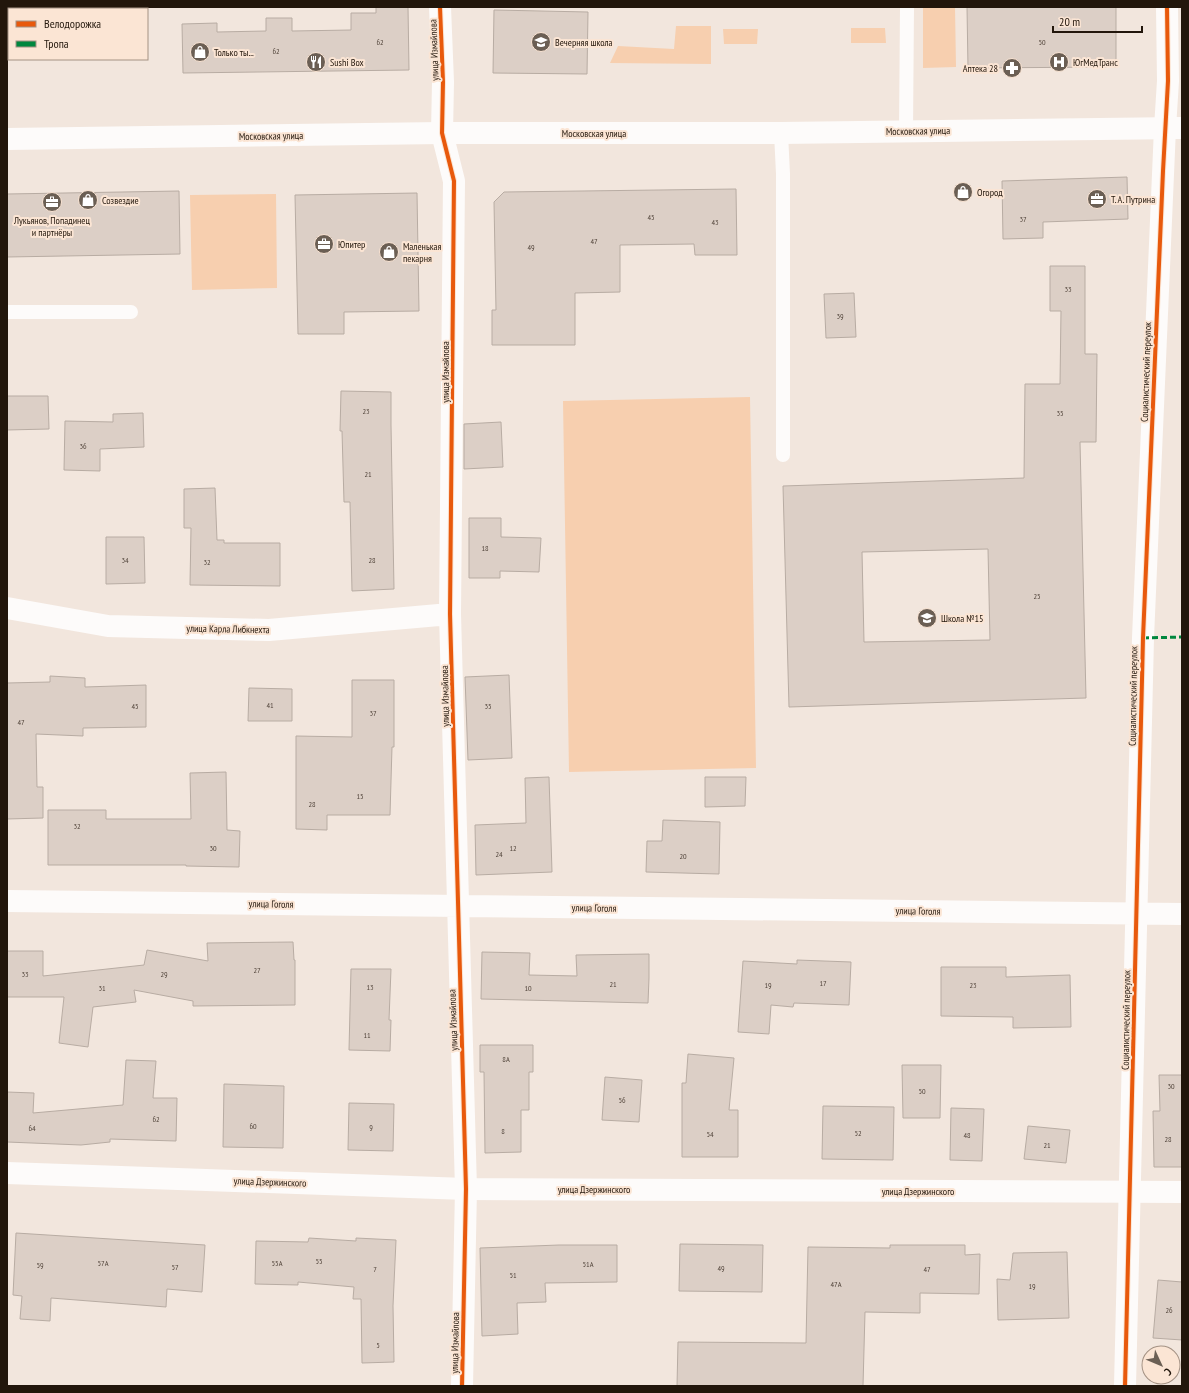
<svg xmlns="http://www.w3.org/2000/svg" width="1189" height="1393" viewBox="0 0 1189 1393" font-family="'PT Sans Narrow',sans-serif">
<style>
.green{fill:#f7cfaf}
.building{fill:#dccfc6;stroke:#b8aca3;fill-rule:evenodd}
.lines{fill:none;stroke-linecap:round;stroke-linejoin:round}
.service{stroke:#fdfbfa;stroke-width:14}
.minor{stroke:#fdfbfa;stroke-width:22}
.tertiary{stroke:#fdfbfa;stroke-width:22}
.secondary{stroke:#fdfbfa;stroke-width:22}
.quiet{stroke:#00873e;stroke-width:3;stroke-dasharray:6 3;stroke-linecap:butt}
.cycleway-casing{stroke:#fbe5d4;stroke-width:6}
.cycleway{stroke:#e8590c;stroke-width:4}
.labels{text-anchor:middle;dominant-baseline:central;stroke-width:4;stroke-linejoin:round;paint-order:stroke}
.number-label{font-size:8px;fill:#52453b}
.poi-label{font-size:10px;fill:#22160b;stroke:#fbe5d4;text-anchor:start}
.street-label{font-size:10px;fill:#22160b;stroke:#fbe5d4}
</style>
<rect width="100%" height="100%" fill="#f2e6dd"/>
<path class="green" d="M 923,7 L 955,7 L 956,67 L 923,68 Z
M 676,26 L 711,26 L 711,64 L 610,63 L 618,46 L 674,49 Z
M 851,28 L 885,28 L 886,43 L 851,43 Z
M 723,29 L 758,29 L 757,44 L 724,44 Z
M 276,194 L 277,288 L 192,290 L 190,195 Z
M 750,397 L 756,768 L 569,772 L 563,401 Z"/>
<path class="building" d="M 376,7 L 408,7 L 409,70 L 183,73 L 182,24 L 217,23 L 217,32 L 266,31 L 266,18 L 292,18 L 292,31 L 351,30 L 351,13 L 376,13 Z
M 967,7 L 1116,7 L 1116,67 L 968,68 Z
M 494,10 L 588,12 L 587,74 L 493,73 Z
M 1127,177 L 1128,219 L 1043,222 L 1043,238 L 1003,239 L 1002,181 Z
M 736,189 L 737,255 L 695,255 L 694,244 L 620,245 L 620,292 L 575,293 L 575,345 L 492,345 L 492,310 L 496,310 L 494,202 L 504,192 Z
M 179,191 L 180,254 L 7,257 L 7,194 Z
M 417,193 L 419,311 L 344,312 L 344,334 L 298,334 L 295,195 Z
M 1050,266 L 1085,266 L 1085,354 L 1097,354 L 1096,442 L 1080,442 L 1086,698 L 789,707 L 783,486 L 1024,478 L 1025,384 L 1060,384 L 1061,311 L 1050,311 ZM 988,549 L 990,640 L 864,642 L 862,552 Z
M 854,293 L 856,337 L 826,338 L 824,294 Z
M 341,391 L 391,392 L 391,425 L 394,589 L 352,591 L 350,502 L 344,502 L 342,431 L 340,431 Z
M 7,396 L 48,396 L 49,429 L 7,430 Z
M 143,413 L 144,447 L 100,449 L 100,471 L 64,470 L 65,421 L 113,422 L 113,414 Z
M 501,422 L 503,467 L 464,469 L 464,424 Z
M 215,488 L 217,540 L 224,540 L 224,543 L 280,543 L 280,586 L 190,585 L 191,528 L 184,528 L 184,489 Z
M 469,518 L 501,518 L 501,537 L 541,538 L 539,572 L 500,571 L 500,578 L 469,578 Z
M 106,537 L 144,537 L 145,583 L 106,584 Z
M 509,675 L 512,758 L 468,760 L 465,677 Z
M 50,676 L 85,678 L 85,687 L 146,685 L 146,727 L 83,728 L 83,736 L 36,734 L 37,787 L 43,787 L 43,818 L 7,819 L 7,683 L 50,682 Z
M 352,680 L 394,680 L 394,747 L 392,747 L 390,815 L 327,815 L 327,830 L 296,829 L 296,736 L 352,737 Z
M 249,688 L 292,689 L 292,721 L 248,721 Z
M 226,772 L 227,830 L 240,831 L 239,867 L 186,866 L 186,865 L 48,865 L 48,810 L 106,810 L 106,819 L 191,819 L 190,773 Z
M 549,777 L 552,872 L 476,875 L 475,825 L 526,823 L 525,778 Z
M 705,777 L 746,777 L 745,806 L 705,807 Z
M 663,820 L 720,822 L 719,874 L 646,872 L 647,841 L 662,841 Z
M 293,942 L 294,960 L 295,960 L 295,1005 L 193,1006 L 193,1001 L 134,990 L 136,1002 L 93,1007 L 88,1047 L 59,1043 L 64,997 L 7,997 L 7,951 L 43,951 L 43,976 L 144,965 L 147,950 L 208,961 L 207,943 Z
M 482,952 L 530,953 L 529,975 L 577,976 L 576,955 L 649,954 L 649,978 L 648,1003 L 481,999 Z
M 797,960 L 851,962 L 849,1005 L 794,1003 L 793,1007 L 771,1005 L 769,1034 L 738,1032 L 743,961 L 797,964 Z
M 941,967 L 1006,967 L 1006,977 L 1070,975 L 1071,1027 L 1013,1028 L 1013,1017 L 941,1016 Z
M 351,969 L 391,969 L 389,1020 L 391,1020 L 390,1051 L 349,1050 Z
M 480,1045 L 533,1045 L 533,1072 L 529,1072 L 529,1110 L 521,1110 L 521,1152 L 485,1153 L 484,1072 L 480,1072 Z
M 688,1054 L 734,1058 L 729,1110 L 738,1110 L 738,1157 L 682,1157 L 682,1083 L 686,1083 Z
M 126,1060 L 156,1061 L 153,1098 L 177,1098 L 176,1141 L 110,1139 L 110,1142 L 81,1145 L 7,1142 L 7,1092 L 34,1093 L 33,1113 L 123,1105 Z
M 902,1065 L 941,1065 L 940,1118 L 903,1118 Z
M 1159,1075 L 1182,1075 L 1182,1167 L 1154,1167 L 1153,1111 L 1160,1111 Z
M 605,1077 L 642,1080 L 639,1122 L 602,1120 Z
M 224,1084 L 284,1086 L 283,1148 L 223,1147 Z
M 349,1103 L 394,1104 L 393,1151 L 348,1150 Z
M 823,1106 L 894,1107 L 893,1160 L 822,1159 Z
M 951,1108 L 984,1109 L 982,1161 L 950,1160 Z
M 1028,1126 L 1070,1130 L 1066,1163 L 1024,1159 Z
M 16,1233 L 205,1245 L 202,1292 L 167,1289 L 166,1307 L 51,1298 L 50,1321 L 20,1319 L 22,1296 L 13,1295 Z
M 309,1238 L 356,1241 L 356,1238 L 396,1240 L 393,1306 L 394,1362 L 362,1363 L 361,1299 L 353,1299 L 354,1287 L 298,1282 L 298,1285 L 255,1284 L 256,1241 L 308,1242 Z
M 680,1244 L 763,1245 L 762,1292 L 679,1291 Z
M 559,1245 L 617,1245 L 617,1282 L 545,1283 L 546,1302 L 517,1303 L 518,1334 L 482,1336 L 480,1248 Z
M 890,1245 L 965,1245 L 965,1255 L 980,1254 L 979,1294 L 920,1293 L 920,1313 L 865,1312 L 863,1386 L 677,1386 L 678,1342 L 806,1343 L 808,1247 L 890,1248 Z
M 1067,1252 L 1069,1318 L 998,1320 L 997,1279 L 1010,1280 L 1013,1253 Z
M 1158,1280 L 1182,1282 L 1182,1340 L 1153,1338 Z"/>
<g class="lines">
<path class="service" d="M 906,131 L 907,7
M 781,133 L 783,174 L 783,455
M 7,312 L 131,312"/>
<path class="minor" d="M 442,133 L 454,181 L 450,614 L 466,1189 L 462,1386
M 7,608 L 108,626 L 269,630 L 450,614
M 7,901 L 1182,914
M 1125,1386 L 1143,638 L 1165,128"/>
<path class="tertiary" d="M 440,7 L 443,82 L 442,133
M 1165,128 L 1168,81 L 1167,7
M 7,1173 L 466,1189 L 1182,1192"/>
<path class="secondary" d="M 7,139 L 442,133 L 781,133 L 1182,128"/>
<path class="quiet" d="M 1143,638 L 1182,637"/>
<g class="cycleway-casing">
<path id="cycleway" d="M 440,7 L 443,82 L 442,133 L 454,181 L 450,614 L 466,1189 L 462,1386
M 1125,1386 L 1143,638 L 1163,171 L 1168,81 L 1167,7"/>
</g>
<use href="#cycleway" class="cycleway"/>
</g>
<defs>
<g id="school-disc" transform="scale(1)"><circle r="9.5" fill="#6b5f54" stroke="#fbe5d4"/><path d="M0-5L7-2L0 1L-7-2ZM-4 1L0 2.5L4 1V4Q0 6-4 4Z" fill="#fff"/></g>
<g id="shop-disc" transform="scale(1)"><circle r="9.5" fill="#6b5f54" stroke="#fbe5d4"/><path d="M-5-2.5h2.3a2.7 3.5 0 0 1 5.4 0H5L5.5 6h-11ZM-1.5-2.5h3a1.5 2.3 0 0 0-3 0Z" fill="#fff"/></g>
<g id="restaurant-disc" transform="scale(1)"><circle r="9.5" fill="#6b5f54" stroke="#fbe5d4"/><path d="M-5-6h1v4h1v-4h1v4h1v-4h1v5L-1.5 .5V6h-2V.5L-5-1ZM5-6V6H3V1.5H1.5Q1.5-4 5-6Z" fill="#fff"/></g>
<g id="hospital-disc" transform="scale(1)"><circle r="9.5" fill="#6b5f54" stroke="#fbe5d4"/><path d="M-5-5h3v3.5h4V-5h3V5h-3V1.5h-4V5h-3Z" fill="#fff"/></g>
<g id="pharmacy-disc" transform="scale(1)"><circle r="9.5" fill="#6b5f54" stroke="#fbe5d4"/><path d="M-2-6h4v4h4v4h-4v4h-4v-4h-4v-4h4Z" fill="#fff"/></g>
<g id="office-disc" transform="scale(1)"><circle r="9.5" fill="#6b5f54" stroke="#fbe5d4"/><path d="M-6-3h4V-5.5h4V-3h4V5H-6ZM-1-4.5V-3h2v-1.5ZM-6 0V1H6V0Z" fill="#fff"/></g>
</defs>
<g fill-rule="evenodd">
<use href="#school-disc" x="541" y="42"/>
<use href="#shop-disc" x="200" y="52"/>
<use href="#restaurant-disc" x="316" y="62"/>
<use href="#hospital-disc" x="1059" y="62"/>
<use href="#pharmacy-disc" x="1012" y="68"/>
<use href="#shop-disc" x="963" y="192"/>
<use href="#office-disc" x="1097" y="199"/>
<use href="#shop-disc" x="88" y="200"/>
<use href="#office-disc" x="52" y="202"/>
<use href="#office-disc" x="324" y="244"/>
<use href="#shop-disc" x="389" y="252"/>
<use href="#school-disc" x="927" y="618"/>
</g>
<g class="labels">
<g class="number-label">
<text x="380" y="42">62</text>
<text x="1042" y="42">50</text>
<text x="276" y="51">62</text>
<text x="651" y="217">45</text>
<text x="1023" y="219">37</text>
<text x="715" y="222">43</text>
<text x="594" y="241">47</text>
<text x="531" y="247">49</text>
<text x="1068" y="289">33</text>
<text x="840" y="316">39</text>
<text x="366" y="411">23</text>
<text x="1060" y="413">35</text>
<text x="83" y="446">36</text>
<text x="368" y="474">21</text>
<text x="485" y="548">18</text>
<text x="125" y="560">34</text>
<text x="372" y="560">28</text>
<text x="207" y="562">32</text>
<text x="1037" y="596">25</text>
<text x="270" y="705">41</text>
<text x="135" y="706">45</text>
<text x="488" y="706">35</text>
<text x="373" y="713">37</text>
<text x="21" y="722">47</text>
<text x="360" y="796">15</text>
<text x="312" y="804">28</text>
<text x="77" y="826">32</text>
<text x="213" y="848">30</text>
<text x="513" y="848">12</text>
<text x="499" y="854">24</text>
<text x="683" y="856">20</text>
<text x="257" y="970">27</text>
<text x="25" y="974">33</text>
<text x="164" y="974">29</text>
<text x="823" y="983">17</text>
<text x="613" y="984">21</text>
<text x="768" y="985">19</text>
<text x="973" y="985">23</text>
<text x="370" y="987">13</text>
<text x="102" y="988">31</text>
<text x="528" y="988">10</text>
<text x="367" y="1035">11</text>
<text x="506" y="1059">8А</text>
<text x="1171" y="1086">30</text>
<text x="922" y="1091">50</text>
<text x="622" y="1100">56</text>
<text x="156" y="1119">62</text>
<text x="253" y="1126">60</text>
<text x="371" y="1127">9</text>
<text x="32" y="1128">64</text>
<text x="503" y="1131">8</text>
<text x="858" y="1133">52</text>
<text x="710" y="1134">54</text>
<text x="967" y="1135">48</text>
<text x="1168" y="1139">28</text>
<text x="1047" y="1145">21</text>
<text x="319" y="1261">55</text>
<text x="103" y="1263">57А</text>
<text x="277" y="1263">55А</text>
<text x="588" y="1264">51А</text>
<text x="40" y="1265">59</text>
<text x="175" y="1267">57</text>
<text x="721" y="1268">49</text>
<text x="375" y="1269">7</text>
<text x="927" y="1269">47</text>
<text x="513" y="1275">51</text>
<text x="836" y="1284">47А</text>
<text x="1032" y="1286">19</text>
<text x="1169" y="1310">26</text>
<text x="378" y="1345">5</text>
</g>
<g class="poi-label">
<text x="555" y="42">Вечерняя школа</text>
<text x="214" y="52">Только ты...</text>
<text x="330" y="62">Sushi Box</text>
<text x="1073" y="62">ЮгМедТранс</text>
<text x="998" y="68" text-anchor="end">Аптека 28</text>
<text x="977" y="192">Огород</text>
<text x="1111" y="199">Т. А. Путрина</text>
<text x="102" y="200">Созвездие</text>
<text x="52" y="220" text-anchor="middle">Лукьянов, Попадинец<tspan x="52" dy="12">и партнёры</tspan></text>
<text x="338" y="244">Юпитер</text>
<text x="403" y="246">Маленькая<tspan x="403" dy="12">пекарня</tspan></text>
<text x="941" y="618">Школа №15</text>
</g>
<g class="street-label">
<text transform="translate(434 50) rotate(-92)">улица Измайлова</text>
<text transform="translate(918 131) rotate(-1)">Московская улица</text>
<text x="594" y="133">Московская улица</text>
<text transform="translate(271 136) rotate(-1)">Московская улица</text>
<text transform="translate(445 372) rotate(-90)">улица Измайлова</text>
<text transform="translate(1146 372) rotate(-88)">Социалистический переулок</text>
<text transform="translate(228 629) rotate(1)">улица Карла Либкнехта</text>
<text transform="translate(445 696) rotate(-91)">улица Измайлова</text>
<text transform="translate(1133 696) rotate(-89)">Социалистический переулок</text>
<text transform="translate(271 904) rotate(1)">улица Гоголя</text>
<text transform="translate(594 908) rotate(1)">улица Гоголя</text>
<text transform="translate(918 911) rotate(1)">улица Гоголя</text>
<text transform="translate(453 1020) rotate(-92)">улица Измайлова</text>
<text transform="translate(1126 1020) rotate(-89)">Социалистический переулок</text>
<text transform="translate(270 1182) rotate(2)">улица Дзержинского</text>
<text x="594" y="1189">улица Дзержинского</text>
<text x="918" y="1191">улица Дзержинского</text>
<text transform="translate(455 1343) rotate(-89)">улица Измайлова</text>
</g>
</g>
<rect width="1189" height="1393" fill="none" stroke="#22160b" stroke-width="16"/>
<rect x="8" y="8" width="140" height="52" fill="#fbe5d4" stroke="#a49284"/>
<rect x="16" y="21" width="20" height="6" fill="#e8590c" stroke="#a49284"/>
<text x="44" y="28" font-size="12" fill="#22160b">Велодорожка</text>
<rect x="16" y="41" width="20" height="6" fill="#00873e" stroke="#a49284"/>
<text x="44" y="48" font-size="12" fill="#22160b">Тропа</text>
<g transform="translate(1161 1365) rotate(134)"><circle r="19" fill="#fbe5d4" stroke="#a49284"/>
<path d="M0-3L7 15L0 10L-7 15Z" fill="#6b5f54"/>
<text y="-6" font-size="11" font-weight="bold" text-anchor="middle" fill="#22160b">С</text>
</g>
<path d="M1053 26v6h89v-6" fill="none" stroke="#22160b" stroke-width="2"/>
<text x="1059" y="26" font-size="12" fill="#22160b" stroke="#fbe5d4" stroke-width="3" paint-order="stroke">20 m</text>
</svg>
